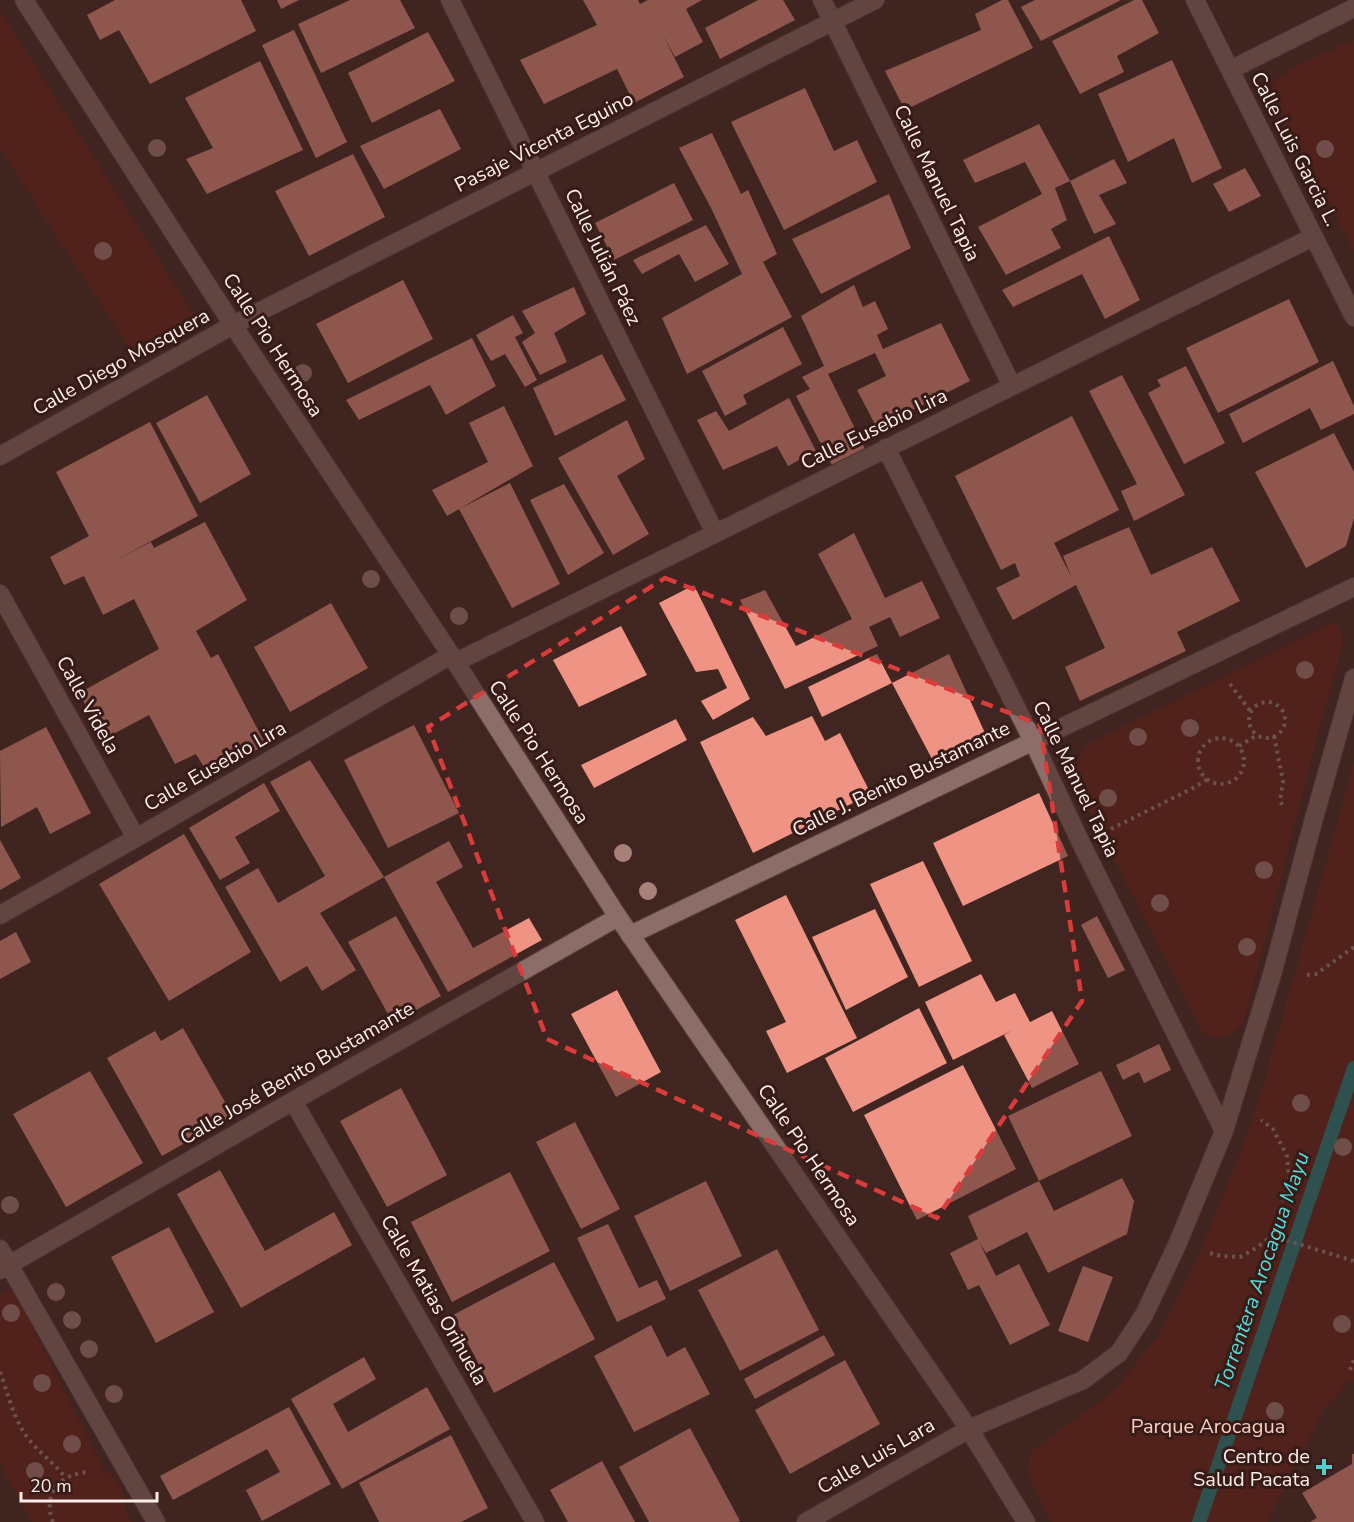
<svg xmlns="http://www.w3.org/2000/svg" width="1354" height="1522" viewBox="0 0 1354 1522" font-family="'Nunito Sans',sans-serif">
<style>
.green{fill:#661e15}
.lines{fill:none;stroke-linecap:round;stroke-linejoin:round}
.stream{stroke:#198787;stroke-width:14}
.building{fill:#ef9384}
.lane-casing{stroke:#5a433f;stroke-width:20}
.street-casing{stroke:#5a433f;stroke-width:20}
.path{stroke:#9f8985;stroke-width:4;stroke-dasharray:3 4.5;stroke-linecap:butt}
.lane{stroke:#8d6d67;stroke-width:18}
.street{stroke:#8d6d67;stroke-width:18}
.tree{fill:#a8817a}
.marked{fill:none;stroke:#da3c3c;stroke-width:4.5;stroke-dasharray:12 8;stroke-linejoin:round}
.poi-dot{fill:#52cdcc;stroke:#361b17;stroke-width:2}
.labels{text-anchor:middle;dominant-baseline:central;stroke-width:6;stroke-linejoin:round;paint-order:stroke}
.street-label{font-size:20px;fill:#feeeeb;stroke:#361b17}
.park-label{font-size:20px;fill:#fdccc3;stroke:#361b17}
.poi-label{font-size:20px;fill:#feeeeb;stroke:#361b17;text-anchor:end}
.water-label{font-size:21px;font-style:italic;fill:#55dbda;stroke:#361b17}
</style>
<rect width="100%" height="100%" fill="#402520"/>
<path class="green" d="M 0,11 L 198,321 L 135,357 L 0,149 Z
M 1354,39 L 1354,251 L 1276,104 L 1271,89 L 1276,80 L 1287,71 Z
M 1329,624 L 1336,624 L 1342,632 L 1343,643 L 1318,733 L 1245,1017 C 1238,1035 1220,1044 1203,1033 L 1086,805 C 1079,789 1072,772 1080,755 C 1083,751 1087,747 1090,743 Z
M 1354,763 L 1354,1379 L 1348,1382 L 1322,1412 L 1267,1522 L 1052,1522 L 1042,1506 L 1033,1486 L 1028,1466 L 1033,1449 L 1098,1403 L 1116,1389 L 1159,1335 L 1195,1263 L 1240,1155 L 1260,1096 Z
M 9,1289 L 23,1308 L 103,1469 L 113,1477 L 121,1487 L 125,1499 L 126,1513 L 131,1522 L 32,1522 L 0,1465 L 0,1294 Z"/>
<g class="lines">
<path class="stream" d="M 1199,1522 L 1354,1068"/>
</g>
<path class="building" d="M 115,0 L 241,0 L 256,31 L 150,84 L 119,30 L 100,40 L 87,15 Z
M 277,0 L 299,0 L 281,9 Z
M 350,0 L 400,0 L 415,28 L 321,73 L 298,24 Z
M 583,0 L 638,0 L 640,4 L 648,0 L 702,0 L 686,9 L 703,42 L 675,57 L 663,35 L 684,77 L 634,103 L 617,69 L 544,104 L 520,60 L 597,25 Z
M 758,0 L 783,0 L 795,20 L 720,59 L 705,28 Z
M 1002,0 L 1008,0 L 1033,48 L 905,110 L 885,71 L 981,30 L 975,14 Z
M 1035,0 L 1121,0 L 1041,41 L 1021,7 Z
M 1134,0 L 1142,0 L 1159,33 L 1117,56 L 1124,72 L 1080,94 L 1052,41 Z
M 294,30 L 347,142 L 316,158 L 262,45 Z
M 428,32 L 455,81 L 372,123 L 348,73 Z
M 1172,60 L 1222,168 L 1192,183 L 1174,138 L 1128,162 L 1098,94 Z
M 260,61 L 303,150 L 207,194 L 186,159 L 213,148 L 185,98 Z
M 805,88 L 834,151 L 857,140 L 877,182 L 784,230 L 731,122 Z
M 440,109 L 461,149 L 384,189 L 360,146 Z
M 1039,124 L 1070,181 L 1055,188 L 1067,220 L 1051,229 L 1061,248 L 1006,275 L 978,227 L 1042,194 L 1025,162 L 975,183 L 963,160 Z
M 712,133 L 741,194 L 748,190 L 777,254 L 763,262 L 792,317 L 687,374 L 662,318 L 742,274 L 711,208 L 679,148 Z
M 353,154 L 385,217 L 309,256 L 275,191 Z
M 1114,159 L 1127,183 L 1099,195 L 1116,224 L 1094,234 L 1070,181 Z
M 1245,168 L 1261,196 L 1229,212 L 1213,184 Z
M 674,183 L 693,220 L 614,260 L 595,223 Z
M 889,194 L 911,248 L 821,294 L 792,239 Z
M 706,225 L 729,264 L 695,282 L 679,254 L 642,274 L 633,260 Z
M 1109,236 L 1140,300 L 1105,319 L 1082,274 L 1013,307 L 1002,290 Z
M 403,280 L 433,339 L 348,383 L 316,324 Z
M 854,285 L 863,307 L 875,301 L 888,329 L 877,335 L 883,349 L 941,323 L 970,381 L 877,428 L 857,390 L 886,376 L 875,353 L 828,374 L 866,451 L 833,467 L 796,396 L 810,389 L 802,377 L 824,366 L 801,316 Z
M 574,287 L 586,314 L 554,333 L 567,362 L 540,375 L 522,342 L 535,333 L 522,311 Z
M 1289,299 L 1319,362 L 1218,413 L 1186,348 Z
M 513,315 L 523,333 L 515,337 L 537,380 L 525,387 L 505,354 L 491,361 L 476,335 Z
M 783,327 L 802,364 L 743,395 L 747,404 L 725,416 L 702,371 Z
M 472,338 L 496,386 L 446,415 L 430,385 L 359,420 L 346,400 Z
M 602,354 L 626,400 L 555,436 L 533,388 Z
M 1333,361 L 1354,406 L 1354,414 L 1321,430 L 1310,408 L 1243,443 L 1229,414 Z
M 1186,366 L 1225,443 L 1184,464 L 1148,393 L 1161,386 L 1157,380 Z
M 1122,375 L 1185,495 L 1134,521 L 1121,491 L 1137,484 L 1089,391 Z
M 207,395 L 251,474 L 200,503 L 156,423 Z
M 789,398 L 816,451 L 788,466 L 777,446 L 723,470 L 697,420 L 716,411 L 729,431 Z
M 504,406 L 533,466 L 447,516 L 432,490 L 488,462 L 469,423 Z
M 1072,416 L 1119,510 L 1054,543 L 1072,578 L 1063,556 L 1129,527 L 1151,575 L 1212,547 L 1240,601 L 1177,632 L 1186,651 L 1080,701 L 1065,667 L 1105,648 L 1076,585 L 1013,620 L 996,588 L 1020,576 L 1015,563 L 1001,570 L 955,476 Z
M 627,420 L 645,459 L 617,476 L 649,534 L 613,555 L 558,458 Z
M 150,422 L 198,516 L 116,560 L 151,542 L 154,548 L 205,522 L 247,600 L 196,631 L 211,658 L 218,654 L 266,745 L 235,761 L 231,753 L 204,767 L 196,754 L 175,764 L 149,715 L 104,739 L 79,693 L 159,649 L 134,599 L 103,615 L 84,576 L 64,585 L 50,557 L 89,536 L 56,472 Z
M 1334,433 L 1354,472 L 1354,518 L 1346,546 L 1306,568 L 1255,472 Z
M 510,483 L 560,584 L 512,608 L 459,509 Z
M 564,484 L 604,553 L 568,575 L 530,500 Z
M 854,533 L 885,598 L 922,581 L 940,618 L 900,637 L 890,617 L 869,627 L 878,646 L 785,689 L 740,600 L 765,590 L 796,646 L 852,619 L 818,554 Z
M 694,585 L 750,699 L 713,720 L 701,701 L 727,688 L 718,669 L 696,672 L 659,603 Z
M 331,603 L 368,668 L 290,712 L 254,647 Z
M 621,626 L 647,675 L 579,707 L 553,660 Z
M 877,654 L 892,683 L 822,717 L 808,687 Z
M 949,654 L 985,733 L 932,759 L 892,683 Z
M 812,716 L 825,741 L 840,733 L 871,794 L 753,853 L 700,742 L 753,717 L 766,736 Z
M 676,719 L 687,740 L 594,788 L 581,765 Z
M 414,725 L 459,813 L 388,848 L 344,760 Z
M 46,727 L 91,813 L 50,834 L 37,807 L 1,827 L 0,751 Z
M 310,760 L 384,877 L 449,841 L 463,867 L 436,882 L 473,948 L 529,918 L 542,940 L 448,992 L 384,877 L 320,913 L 356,970 L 322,991 L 307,966 L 280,982 L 225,887 L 258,868 L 278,903 L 325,876 L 270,782 Z
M 264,783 L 280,811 L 235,837 L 250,863 L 220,880 L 189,828 Z
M 1039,793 L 1068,856 L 963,906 L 933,843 Z
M 184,834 L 251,952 L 169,1001 L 99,884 Z
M 0,840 L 21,878 L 0,890 Z
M 923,861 L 972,961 L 919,987 L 870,884 Z
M 786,895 L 857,1038 L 787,1073 L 766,1031 L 786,1022 L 735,920 Z
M 875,909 L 908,977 L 846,1010 L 812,937 Z
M 396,916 L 441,996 L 393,1023 L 348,942 Z
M 1097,916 L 1125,970 L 1108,978 L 1081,925 Z
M 16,932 L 31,962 L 0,979 L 0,941 Z
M 981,974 L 996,1002 L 1015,993 L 1030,1022 L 1052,1011 L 1079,1064 L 1032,1088 L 1004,1035 L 1013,1030 L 953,1060 L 925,1002 Z
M 617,990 L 661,1072 L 616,1097 L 571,1014 Z
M 919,1008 L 947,1063 L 853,1112 L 825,1058 Z
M 183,1028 L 233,1116 L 162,1156 L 107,1058 L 155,1031 L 161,1041 Z
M 1159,1044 L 1171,1070 L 1144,1083 L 1139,1072 L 1123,1080 L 1116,1065 Z
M 963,1065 L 1016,1169 L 917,1220 L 864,1115 Z
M 90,1071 L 143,1163 L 66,1207 L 13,1114 Z
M 1101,1071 L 1132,1136 L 1039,1181 L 1008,1116 Z
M 401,1088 L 447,1175 L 387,1207 L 340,1121 Z
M 575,1122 L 620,1209 L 581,1229 L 536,1142 Z
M 220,1170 L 265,1251 L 334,1212 L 352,1245 L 241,1308 L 177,1194 Z
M 510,1172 L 550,1251 L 452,1302 L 411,1222 Z
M 1122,1178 L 1134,1201 L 1127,1234 L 1048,1273 L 1027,1232 L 986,1253 L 979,1242 L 996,1276 L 1019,1264 L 1050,1325 L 1010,1345 L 979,1285 L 968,1290 L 950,1253 L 978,1239 L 968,1216 L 1039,1181 L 1054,1211 Z
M 706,1181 L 742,1256 L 670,1291 L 634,1216 Z
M 608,1224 L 639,1288 L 657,1280 L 666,1299 L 617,1322 L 577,1238 Z
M 169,1227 L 214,1312 L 156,1343 L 111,1257 Z
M 777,1249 L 819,1330 L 740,1371 L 698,1290 Z
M 554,1262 L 595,1339 L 494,1393 L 453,1315 Z
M 1083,1266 L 1113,1277 L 1088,1342 L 1058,1331 Z
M 651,1325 L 667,1357 L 685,1347 L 710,1394 L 634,1432 L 594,1356 Z
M 824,1335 L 835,1355 L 755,1399 L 744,1379 Z
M 364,1357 L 376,1379 L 333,1404 L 348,1432 L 427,1387 L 450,1429 L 342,1489 L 291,1399 Z
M 845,1360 L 880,1424 L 790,1474 L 755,1410 Z
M 289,1407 L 331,1484 L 262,1521 L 246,1490 L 280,1472 L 267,1449 L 173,1500 L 160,1476 Z
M 690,1428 L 740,1521 L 737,1522 L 649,1522 L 619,1467 Z
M 451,1435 L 488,1508 L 461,1522 L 379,1522 L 359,1483 Z
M 1352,1454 L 1354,1454 L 1354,1522 L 1310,1522 L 1317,1518 L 1302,1493 L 1352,1464 Z
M 602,1461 L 635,1522 L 568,1522 L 550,1490 Z"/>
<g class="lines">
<g class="lane-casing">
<path id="lane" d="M 450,0 L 715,533
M 822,0 L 1012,386
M 233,325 L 875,0
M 886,448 L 1033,741
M 0,594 L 136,838
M 456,662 L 1313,237
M 0,915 L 136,838 L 451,655
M 630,935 L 1354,587
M 293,1101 L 535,1522
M 0,1270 L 293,1101 L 618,917"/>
</g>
<g class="street-casing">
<path id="street" d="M 24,0 L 233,325 L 451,655 L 618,917 L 969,1429 L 1026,1522
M 1195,0 L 1354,317
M 1230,70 L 1354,8
M 0,456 L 233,325
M 1033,741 L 1081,843 L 1224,1131
M 0,1249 L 156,1522
M 806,1522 L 969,1429 L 1083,1380 L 1119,1353 L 1144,1315 L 1177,1245 L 1224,1131 L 1273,971 L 1313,822 L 1354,678"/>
</g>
<path class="path" d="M 1230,684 L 1251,712
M1249 720a18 18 0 1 1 36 0a18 18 0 1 1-36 0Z
M 1274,736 L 1283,781 L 1280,801 L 1283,806
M1198 761a23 23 0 1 1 46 0a23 23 0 1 1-46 0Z
M 1239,746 L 1257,735
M 1111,829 L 1191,789 L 1208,779
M 1307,975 L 1316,974 L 1354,947
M 1272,1236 L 1354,1261
M 1210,1253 L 1221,1256 L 1240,1257 L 1256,1248 L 1272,1236 L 1281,1211 L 1289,1178 L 1287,1156 L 1273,1129 L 1261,1120
M 1350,1370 L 1354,1359
M 0,1372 C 8,1393 13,1418 27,1437 C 38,1452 53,1462 65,1477
M 53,1522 C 42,1494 60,1474 88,1472"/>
<use href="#lane" class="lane"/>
<use href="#street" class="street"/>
</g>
<g class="tree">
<circle cx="157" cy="148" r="9"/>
<circle cx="1325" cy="149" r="9"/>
<circle cx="103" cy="251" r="9"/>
<circle cx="303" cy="373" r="9"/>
<circle cx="371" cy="579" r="9"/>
<circle cx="459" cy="616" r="9"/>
<circle cx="1305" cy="670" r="9"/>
<circle cx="1190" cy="728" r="9"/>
<circle cx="1138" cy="737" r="9"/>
<circle cx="1108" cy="798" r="9"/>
<circle cx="623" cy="853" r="9"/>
<circle cx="1264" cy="870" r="9"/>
<circle cx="648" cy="891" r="9"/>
<circle cx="1160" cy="903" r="9"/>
<circle cx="1247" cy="947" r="9"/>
<circle cx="1301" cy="1103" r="9"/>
<circle cx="1343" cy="1147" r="9"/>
<circle cx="10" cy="1205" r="9"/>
<circle cx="56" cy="1292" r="9"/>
<circle cx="11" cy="1313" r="9"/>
<circle cx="72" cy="1320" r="9"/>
<circle cx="1342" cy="1324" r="9"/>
<circle cx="89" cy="1349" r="9"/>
<circle cx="42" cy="1383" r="9"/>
<circle cx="114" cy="1394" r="9"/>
<circle cx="1275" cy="1411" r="9"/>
<circle cx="72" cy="1444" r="9"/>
<circle cx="35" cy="1471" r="9"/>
</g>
<path d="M0 0H1354V1522H0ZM 665,578 L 1040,725 L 1082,1001 L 937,1218 L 547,1039 L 428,727 Z" fill="#402520" fill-opacity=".55" fill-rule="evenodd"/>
<path class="marked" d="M 665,578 L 1040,725 L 1082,1001 L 937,1218 L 547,1039 L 428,727 Z"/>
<path class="poi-dot" d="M1321 1458h6v6h6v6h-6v6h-6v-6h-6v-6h6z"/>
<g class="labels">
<g class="street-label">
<text transform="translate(544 142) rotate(-27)">Pasaje Vicenta Eguino</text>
<text transform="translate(1295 149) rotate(63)">Calle Luis Garcia L.</text>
<text transform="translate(937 183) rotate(64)">Calle Manuel Tapia</text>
<text transform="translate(603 257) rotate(64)">Calle Julián Páez</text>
<text transform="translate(273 345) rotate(57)">Calle Pio Hermosa</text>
<text transform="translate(121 362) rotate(-29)">Calle Diego Mosquera</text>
<text transform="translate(874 429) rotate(-26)">Calle Eusebio Lira</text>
<text transform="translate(88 705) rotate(61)">Calle Videla</text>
<text transform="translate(539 752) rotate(57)">Calle Pio Hermosa</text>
<text transform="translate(215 766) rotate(-30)">Calle Eusebio Lira</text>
<text transform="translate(901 779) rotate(-26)">Calle J. Benito Bustamante</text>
<text transform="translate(1076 779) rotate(64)">Calle Manuel Tapia</text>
<text transform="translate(297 1073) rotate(-30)">Calle José Benito Bustamante</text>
<text transform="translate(809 1155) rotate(56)">Calle Pio Hermosa</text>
<text transform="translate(434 1300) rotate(60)">Calle Matias Orihuela</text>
<text transform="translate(876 1456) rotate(-30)">Calle Luis Lara</text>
</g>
<g class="park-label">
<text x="1208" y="1426">Parque Arocagua</text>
</g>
<g class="poi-label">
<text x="1310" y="1456">Centro de<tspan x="1310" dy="23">Salud Pacata</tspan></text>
</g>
<g class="water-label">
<text transform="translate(1262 1271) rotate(-71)">Torrentera Arocagua Mayu</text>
</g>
</g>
<path d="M21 1492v9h136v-9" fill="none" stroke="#feeeeb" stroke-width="3"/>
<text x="30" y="1492" font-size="18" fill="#feeeeb" stroke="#361b17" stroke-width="4.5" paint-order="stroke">20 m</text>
</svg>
